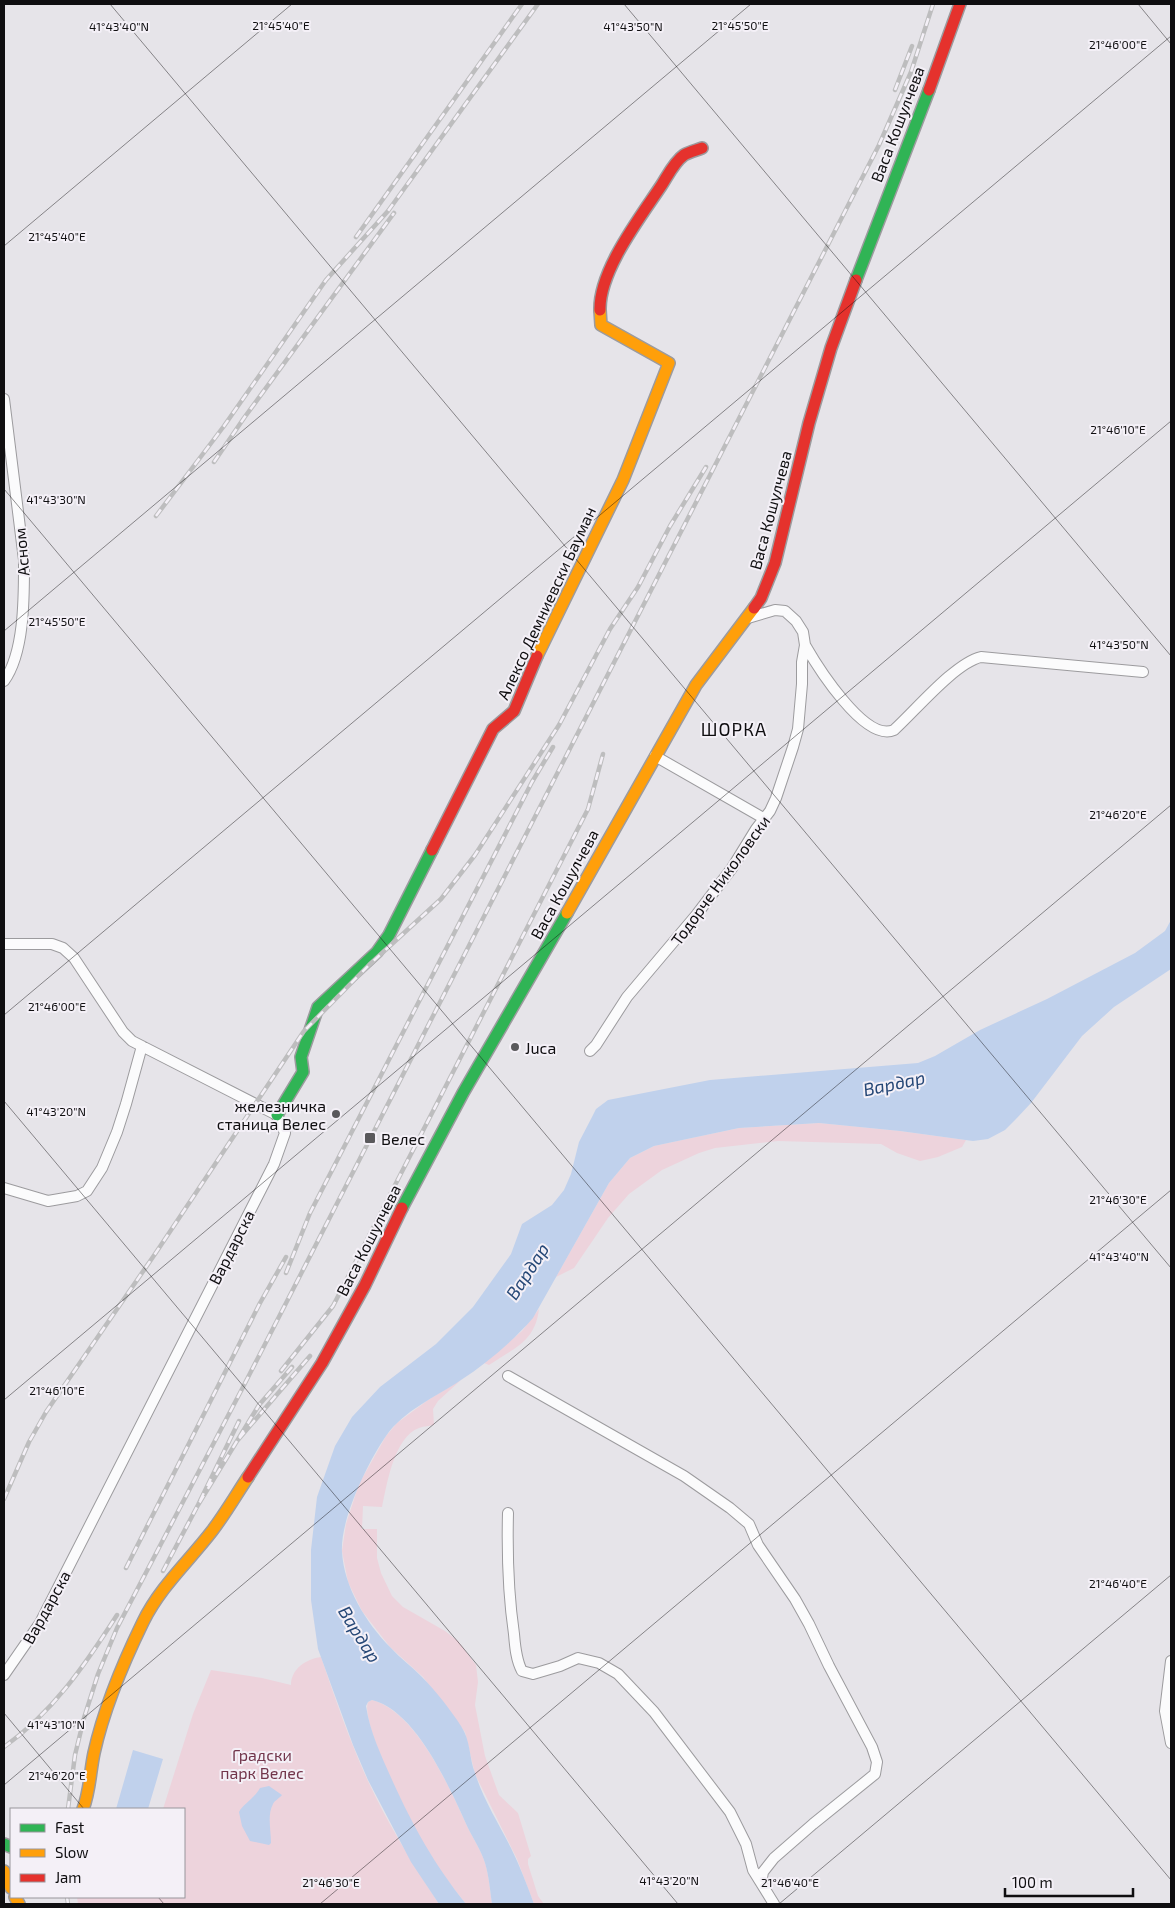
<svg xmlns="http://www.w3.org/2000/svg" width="1175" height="1908" viewBox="0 0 1175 1908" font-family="'Exo 2',sans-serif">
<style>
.green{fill:#edd3dc}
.water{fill:#c0d1ec}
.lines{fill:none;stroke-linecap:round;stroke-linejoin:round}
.street-casing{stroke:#9c9b9e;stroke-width:12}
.fast-casing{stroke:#9c9b9e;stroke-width:14}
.slow-casing{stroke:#9c9b9e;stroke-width:14}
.jam-casing{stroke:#9c9b9e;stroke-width:14}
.street{stroke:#fbfbfc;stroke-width:10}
.fast{stroke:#30b455;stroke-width:11}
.slow{stroke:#ff9f0a;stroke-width:11}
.jam{stroke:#e5322d;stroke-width:11}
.rail-casing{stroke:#bdbdbe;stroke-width:4.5}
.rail{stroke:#f4f0f7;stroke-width:2.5;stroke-dasharray:8;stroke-linecap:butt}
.ticks{fill:none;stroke:#0f0e10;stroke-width:1;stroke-opacity:0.45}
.poi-dot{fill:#5a595c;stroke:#f4f0f7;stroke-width:2}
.labels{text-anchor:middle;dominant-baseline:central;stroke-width:4;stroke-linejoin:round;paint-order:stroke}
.street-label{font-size:16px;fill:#0f0e10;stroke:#f4f0f7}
.poi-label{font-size:16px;fill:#0f0e10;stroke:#f4f0f7;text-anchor:start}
.park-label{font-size:16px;fill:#72354b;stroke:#f4f0f7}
.neighbourhood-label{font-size:18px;letter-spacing:1px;fill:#0f0e10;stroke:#f4f0f7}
.water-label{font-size:18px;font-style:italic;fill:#264877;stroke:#f4f0f7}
.ticks-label{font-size:12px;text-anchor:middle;fill:#0f0e10;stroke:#f4f0f7;stroke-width:4;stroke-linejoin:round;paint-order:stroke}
</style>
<rect width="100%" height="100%" fill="#e6e4e9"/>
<path class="green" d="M 819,1123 L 900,1131 L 966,1140 L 962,1147 L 938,1157 L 920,1161 L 897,1153 L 881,1144 L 778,1141 L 715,1148 L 699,1153 L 662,1170 L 629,1194 L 608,1218 L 574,1268 L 556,1277 L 609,1183 L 630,1158 L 654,1146 L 739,1128 Z
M 539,1309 C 535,1342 514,1348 489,1365 L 484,1363 L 522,1331 Z
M 461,1380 L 438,1401 L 433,1409 L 434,1425 C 430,1426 424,1426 419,1428 C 394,1437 387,1484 382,1507 L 363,1506 L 362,1529 L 377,1529 L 377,1558 L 381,1573 L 392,1596 L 403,1607 L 445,1631 L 458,1641 L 476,1665 L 478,1682 L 475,1705 L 485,1756 L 499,1795 L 518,1813 L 531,1856 L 528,1859 L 528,1864 L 538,1896 L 544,1904 L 534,1904 L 517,1859 L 475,1774 L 465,1732 L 423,1677 L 390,1647 L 362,1611 L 348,1582 L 342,1551 L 346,1524 L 359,1484 L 386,1436 L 397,1423 L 428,1400 Z
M 321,1657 C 335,1698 349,1739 367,1779 C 387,1823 413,1864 439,1904 L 78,1904 L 77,1897 L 184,1897 L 184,1809 L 163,1809 L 193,1714 L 211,1670 L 262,1678 L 291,1685 C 291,1669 306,1659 321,1657 Z
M 372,1700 C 417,1712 450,1789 468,1828 C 474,1840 481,1850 485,1863 C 489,1876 490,1890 492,1904 L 466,1904 C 452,1886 437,1868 425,1848 C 412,1825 360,1724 368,1702 Z"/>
<path class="water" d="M 1171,920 L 1171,969 L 1114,1007 L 1082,1036 L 1031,1103 L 1016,1119 L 1005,1130 L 988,1139 L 973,1141 L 900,1131 L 819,1123 L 739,1128 L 654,1146 L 630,1158 L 609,1183 L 533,1318 C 512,1342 487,1363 461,1380 C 436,1397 404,1410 386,1436 C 368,1462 340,1519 342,1552 C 344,1587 366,1623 391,1648 C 400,1658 411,1666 421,1676 C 436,1691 450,1709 461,1726 C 471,1741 469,1758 475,1773 C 483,1799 499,1824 511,1848 C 520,1866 527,1885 534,1904 L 492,1904 C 490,1890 489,1876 485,1863 C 481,1850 474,1840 468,1828 C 450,1789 417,1711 372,1700 L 368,1702 L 366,1706 C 370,1733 382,1757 393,1782 C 414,1828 434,1864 466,1904 L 439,1904 L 411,1862 L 368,1780 L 353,1745 L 318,1649 L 311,1600 L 311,1550 L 317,1497 L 335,1446 L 352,1417 L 380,1387 L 436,1344 L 473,1307 L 511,1254 L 522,1224 L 552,1205 L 564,1190 L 571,1174 L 579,1142 L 592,1117 L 596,1109 L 608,1100 L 710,1080 L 918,1063 L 935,1056 L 980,1030 L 1047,999 L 1135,953 L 1165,931 Z
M 133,1750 L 163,1759 L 148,1809 L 116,1809 Z
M 269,1786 L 282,1795 C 280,1798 275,1800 273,1804 C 267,1815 271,1830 271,1843 L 269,1845 L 250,1841 L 242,1826 L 239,1812 C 243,1804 254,1799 260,1788 Z"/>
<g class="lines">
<g class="street-casing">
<path id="street" d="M 4,399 L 24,560 C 24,595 25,652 4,681
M 805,645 C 817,666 865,743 894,730 C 916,710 955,663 981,657 L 1143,672
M 655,756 L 765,819
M 4,944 L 52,944 L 63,948 L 74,958 L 123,1032 L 132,1041 L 277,1115 L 285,1133 L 274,1164 L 40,1623 L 4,1675
M 590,1051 L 596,1045 L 627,997 L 697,914 L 732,868 L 756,829 L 770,811 L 776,798 L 793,747 L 798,729 L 802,684 L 802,662 L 805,645 L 803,632 L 796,621 L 785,611 L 775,610 L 748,618
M 4,1188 L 48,1201 L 77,1196 L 87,1191 L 102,1168 L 117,1132 L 126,1104 L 142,1046
M 508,1376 L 684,1476 L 730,1508 L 749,1524 L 758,1545 L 795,1599 L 809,1624 L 829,1666 L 872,1747 L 877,1762 L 875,1774 L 813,1824 L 774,1858 L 763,1872 L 761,1883
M 508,1513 C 507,1554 508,1593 514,1634 C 515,1646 516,1660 522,1671 L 533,1674 L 560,1666 L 578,1658 L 599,1663 L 618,1674 L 654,1712 L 730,1812 L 746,1844 L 753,1870 L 774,1904
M 1171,1661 L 1165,1711 L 1171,1743"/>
</g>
<g class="fast-casing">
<path id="fast" d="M 856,280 L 929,90
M 277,1115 L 303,1072 L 301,1057 L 318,1007 L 377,952 L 389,935 L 432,850
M 402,1208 L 463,1093 L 567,913
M 4,1844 L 11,1847"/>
</g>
<g class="slow-casing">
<path id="slow" d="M 537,656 L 623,480 L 669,363 L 601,325 L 600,310
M 567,913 L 696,685 L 754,608
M 83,1809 C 90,1791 90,1772 94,1753 C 104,1708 123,1663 143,1622 C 160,1587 189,1561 212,1531 C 225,1514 236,1495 248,1477
M 4,1871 L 11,1888
M 15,1897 L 19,1904"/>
</g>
<g class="jam-casing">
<path id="jam" d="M 929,90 L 960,4
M 600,310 C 599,271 639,219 661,186 C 667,177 674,162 684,155 C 689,152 697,150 702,148
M 754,608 L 761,598 L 775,563 L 809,423 L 831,348 L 856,280
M 432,850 L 493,729 L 514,711 L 537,656
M 248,1477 L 322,1363 L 365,1285 L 402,1208"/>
</g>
<use href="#street" class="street"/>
<use href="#fast" class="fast"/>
<use href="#slow" class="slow"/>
<use href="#jam" class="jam"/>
<g class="rail-casing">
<path id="rail" d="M 895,90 L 912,46
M 356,237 L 522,4
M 214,462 L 244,418 L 394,213
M 156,516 L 224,426 L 326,280 L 388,211 L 538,4
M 286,1273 L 310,1213 L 532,782 L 553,747
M 292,1367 L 259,1405 L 237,1441 L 310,1356
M 281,1371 L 333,1306 L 588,809 L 603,754
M 237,1441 L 198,1505 L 239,1421
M 4,1499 L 29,1442 L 46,1412 L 155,1254 L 304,1031 L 369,965 L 441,899 L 475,855 L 559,725 L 610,629 L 638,587 L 670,526 L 706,467
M 126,1568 L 260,1303 L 286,1257
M 163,1571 L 198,1505
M 4,1747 C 53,1712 85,1665 117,1615
M 68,1809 L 75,1755 L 84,1718 L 98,1674 L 117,1628 L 242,1389 L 879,145 L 911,72 L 933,4
M 67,1897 L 68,1904"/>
</g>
<use href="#rail" class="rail"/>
</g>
<path class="ticks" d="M 110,4 L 1171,1268M 624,4 L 1171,656M 1138,4 L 1171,44M 4,246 L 292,4M 4,489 L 1171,1880M 4,631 L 751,4M 4,1015 L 1171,36M 4,1101 L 678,1904M 4,1400 L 1171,421M 4,1713 L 84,1809M 4,1785 L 1171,805M 158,1897 L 164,1904M 320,1904 L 1171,1190M 779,1904 L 1171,1575"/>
<g class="poi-dot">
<circle cx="515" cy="1047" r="5"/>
<circle cx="336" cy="1114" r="5"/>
<rect x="364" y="1132" width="12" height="12" rx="2.5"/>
</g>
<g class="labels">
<g class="street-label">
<text transform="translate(897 124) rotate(-69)">Васа Кошулчева</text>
<text transform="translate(770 510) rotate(-75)">Васа Кошулчева</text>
<text transform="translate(21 552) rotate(-95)">Асном</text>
<text transform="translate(546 603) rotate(-65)">Алексо Демниевски Бауман</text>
<text transform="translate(720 880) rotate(-54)">Тодорче Николовски</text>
<text transform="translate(564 884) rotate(-61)">Васа Кошулчева</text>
<text transform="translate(368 1240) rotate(-63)">Васа Кошулчева</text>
<text transform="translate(231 1247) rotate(-63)">Вардарска</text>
<text transform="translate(46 1607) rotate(-61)">Вардарска</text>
</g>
<g class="poi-label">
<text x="525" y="1047">Juca</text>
<text x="326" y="1105" text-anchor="end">железничка<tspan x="326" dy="18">станица Велес</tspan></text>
<text x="381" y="1138">Велес</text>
</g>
<g class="park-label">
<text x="262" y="1754">Градски<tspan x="262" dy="18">парк Велес</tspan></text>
</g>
<g class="neighbourhood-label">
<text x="734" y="729">ШОРКА</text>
</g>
<g class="water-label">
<text transform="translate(894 1083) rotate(-12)">Вардар</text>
<text transform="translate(527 1271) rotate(-57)">Вардар</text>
<text transform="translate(360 1634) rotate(58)">Вардар</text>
</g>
</g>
<g class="ticks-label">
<text x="740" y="30">21°45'50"E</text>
<text x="281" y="30">21°45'40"E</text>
<text x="119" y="31">41°43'40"N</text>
<text x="633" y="31">41°43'50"N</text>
<text x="1118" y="49">21°46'00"E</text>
<text x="57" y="241">21°45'40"E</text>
<text x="1118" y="434">21°46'10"E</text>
<text x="56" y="504">41°43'30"N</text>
<text x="57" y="626">21°45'50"E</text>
<text x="1119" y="649">41°43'50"N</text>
<text x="1118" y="819">21°46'20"E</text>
<text x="57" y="1011">21°46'00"E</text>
<text x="56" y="1116">41°43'20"N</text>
<text x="1118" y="1204">21°46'30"E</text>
<text x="1119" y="1261">41°43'40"N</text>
<text x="57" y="1395">21°46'10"E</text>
<text x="1118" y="1588">21°46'40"E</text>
<text x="56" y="1729">41°43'10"N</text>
<text x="57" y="1780">21°46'20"E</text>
<text x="669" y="1885">41°43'20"N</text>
<text x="331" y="1887">21°46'30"E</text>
<text x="790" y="1887">21°46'40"E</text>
</g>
<rect width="1175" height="1908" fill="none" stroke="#0f0e10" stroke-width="10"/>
<rect x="10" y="1808" width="175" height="90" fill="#f4f0f7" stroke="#98969b"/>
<rect x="20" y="1824" width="25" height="8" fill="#30b455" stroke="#98969b"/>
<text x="55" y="1833" font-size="15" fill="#0f0e10">Fast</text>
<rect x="20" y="1849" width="25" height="8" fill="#ff9f0a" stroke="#98969b"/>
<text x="55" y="1858" font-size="15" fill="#0f0e10">Slow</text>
<rect x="20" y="1874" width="25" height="8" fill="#e5322d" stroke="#98969b"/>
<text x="55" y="1883" font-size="15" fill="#0f0e10">Jam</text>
<path d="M1005 1888v8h128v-8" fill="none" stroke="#0f0e10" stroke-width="2.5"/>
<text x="1012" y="1888" font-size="15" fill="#0f0e10" stroke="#f4f0f7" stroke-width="4" paint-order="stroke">100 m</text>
</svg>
